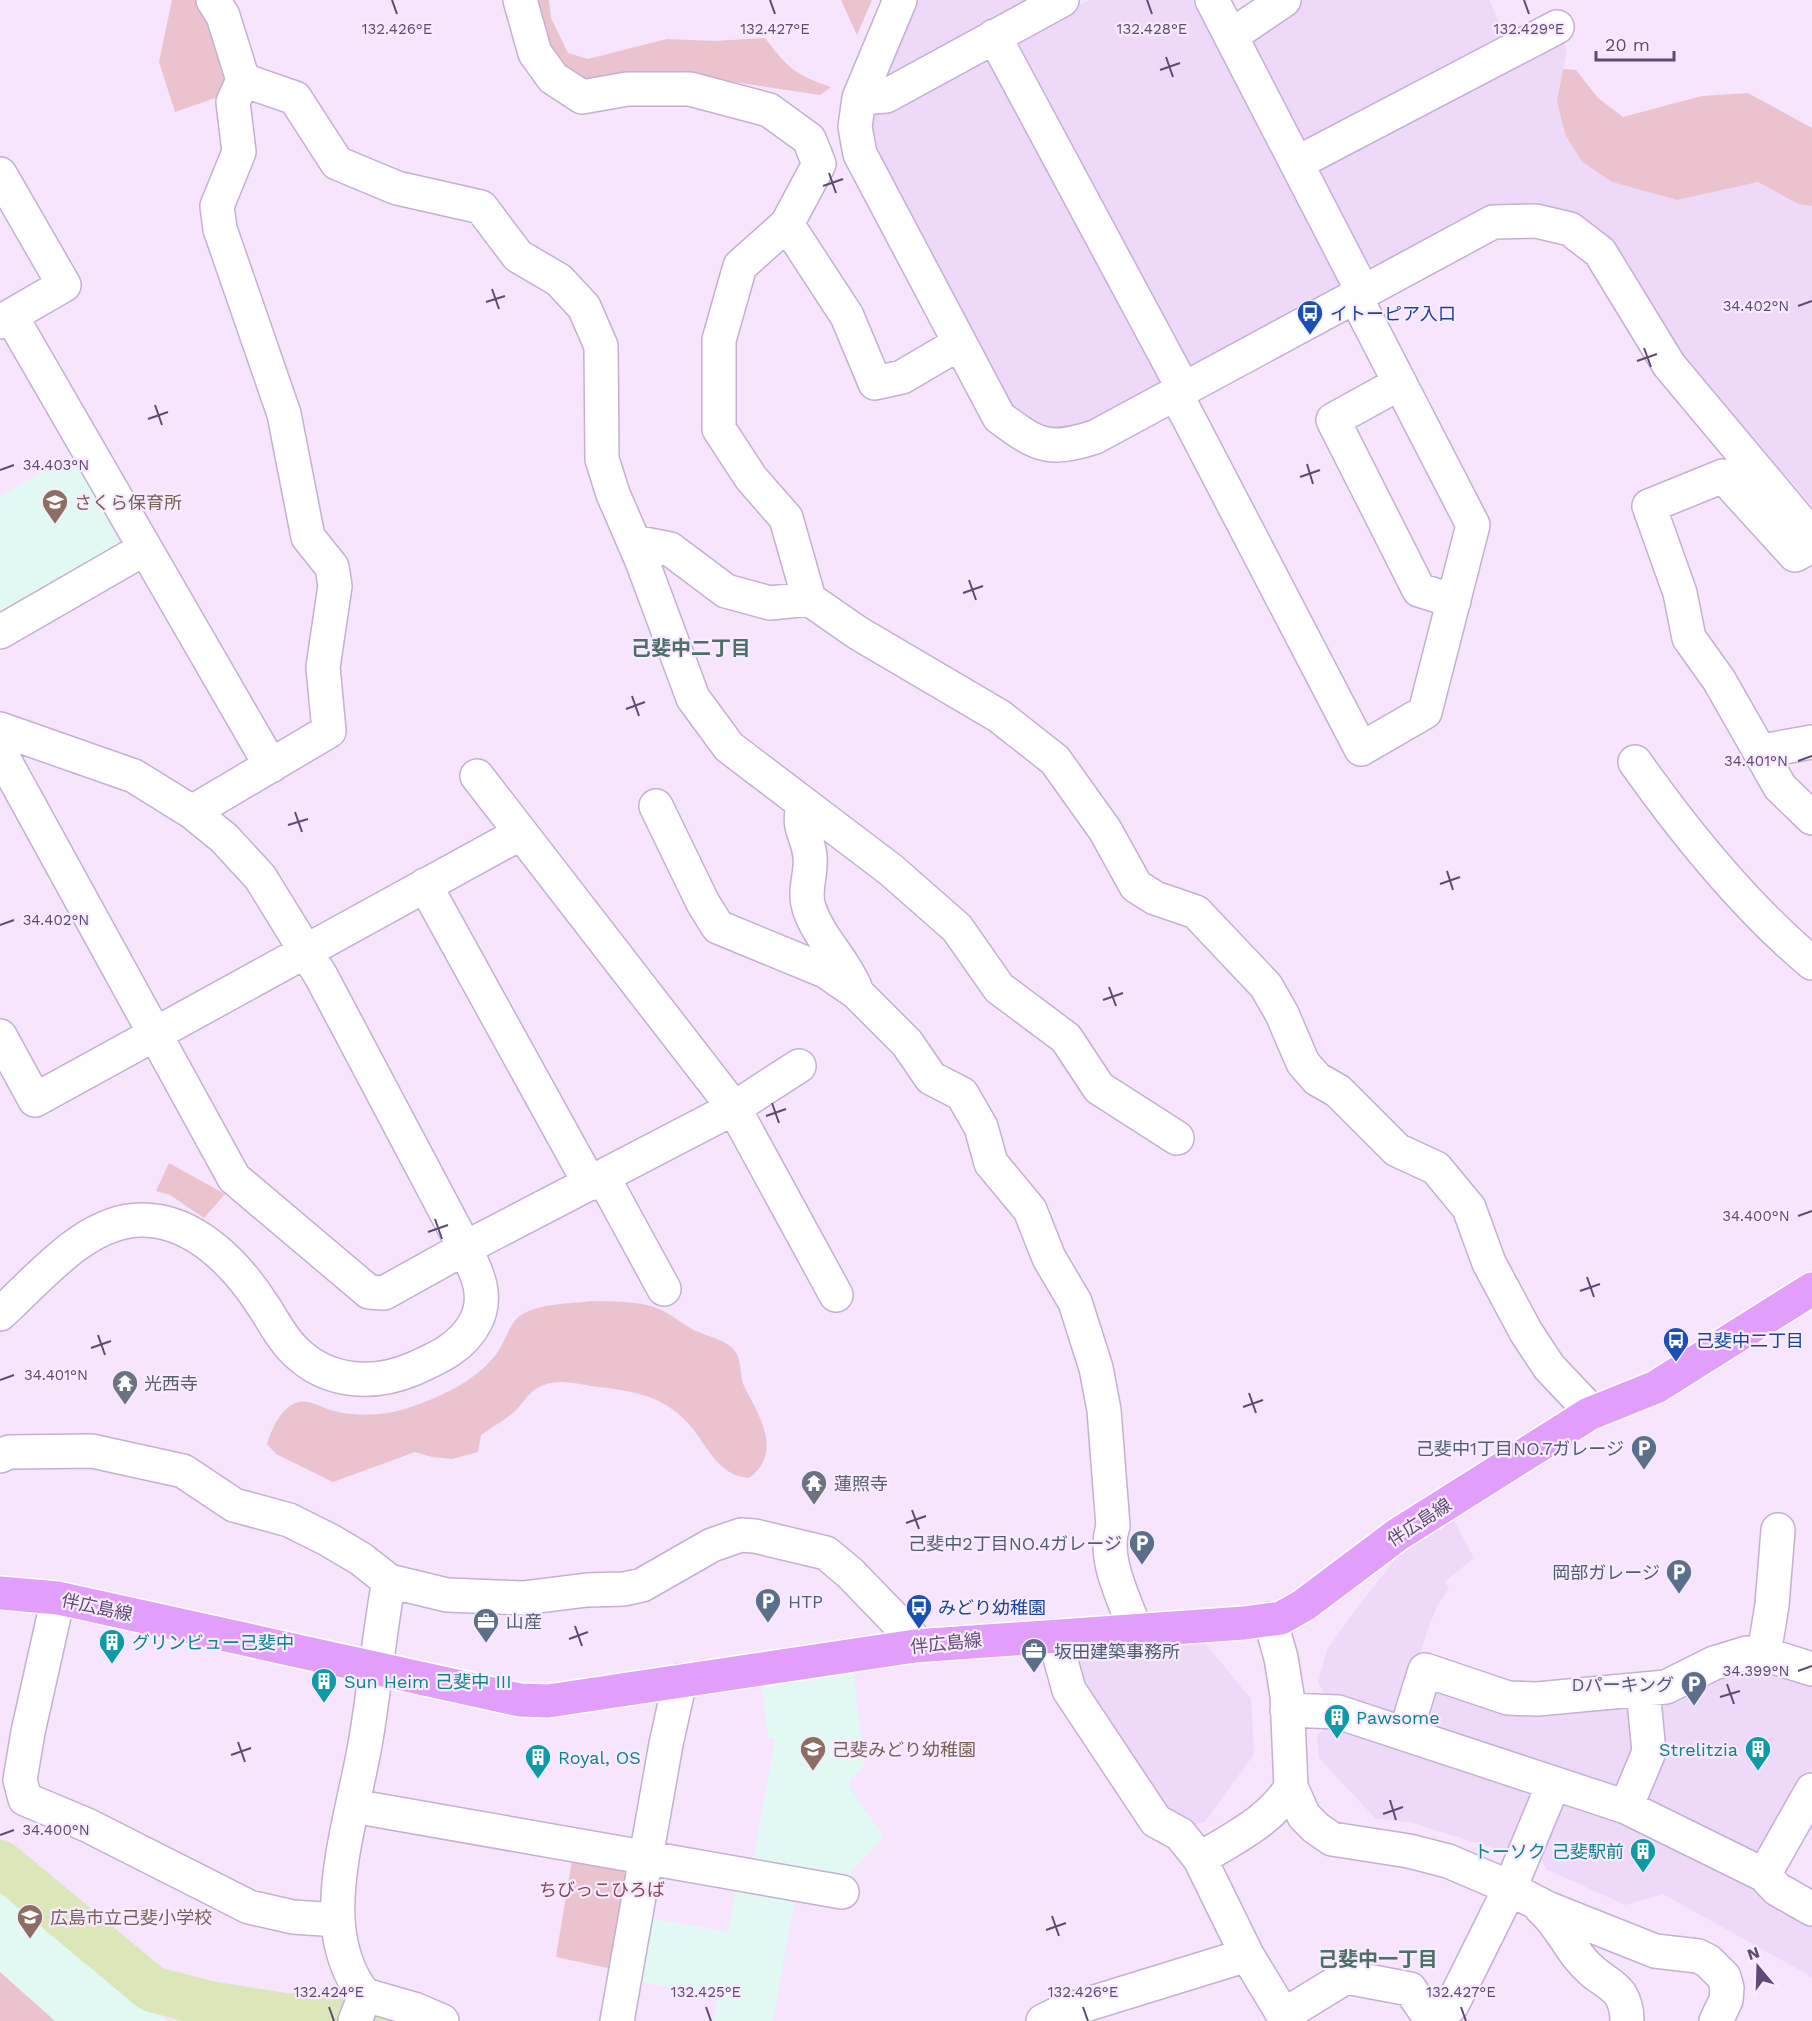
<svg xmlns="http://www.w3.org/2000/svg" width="1812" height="2021" viewBox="0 0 1812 2021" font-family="'Work Sans','Noto Sans JP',sans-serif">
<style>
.residential{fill:#eed9f9}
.education{fill:#e2f9f3}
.green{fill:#eac3cf}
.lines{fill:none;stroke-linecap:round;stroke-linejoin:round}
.river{stroke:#dbe6b9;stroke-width:46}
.minor-casing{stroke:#c3b0d3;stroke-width:36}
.major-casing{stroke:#fff;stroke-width:36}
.minor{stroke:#fff;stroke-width:33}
.major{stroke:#e29efb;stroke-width:33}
.ticks{fill:none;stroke:#5e4a75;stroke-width:2}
.labels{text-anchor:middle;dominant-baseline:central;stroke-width:4.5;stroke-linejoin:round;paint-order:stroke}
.transit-label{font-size:18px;fill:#164399;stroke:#f9ebff;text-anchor:start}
.education-label{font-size:18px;fill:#785e54;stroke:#f9ebff;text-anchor:start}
.worship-label{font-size:18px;fill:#5b616d;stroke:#f9ebff;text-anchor:start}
.service-label{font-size:18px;fill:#4e5e75;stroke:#f9ebff;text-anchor:end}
.street-label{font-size:18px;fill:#5e4a75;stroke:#f9ebff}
.culture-label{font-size:18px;fill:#0d838f;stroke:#f9ebff;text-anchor:start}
.park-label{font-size:18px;fill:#874754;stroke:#f9ebff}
.neighbourhood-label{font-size:20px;font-weight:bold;fill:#4c7068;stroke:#f9ebff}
.ticks-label{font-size:15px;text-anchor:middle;fill:#5e4a75;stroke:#f9ebff;stroke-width:4.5;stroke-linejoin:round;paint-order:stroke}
</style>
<rect width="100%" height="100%" fill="#f6e5fc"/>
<path class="residential" d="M 915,0 L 1039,0 L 892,78 L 884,73 Z
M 1089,0 L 1198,0 L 1343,276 L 1337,293 L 1191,371 L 1011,54 L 1017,38 Z
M 1292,0 L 1489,0 L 1509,45 L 1314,143 L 1298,138 L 1244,33 Z
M 1559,36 L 1567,49 L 1557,101 L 1582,162 L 1612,182 L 1677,200 L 1758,182 L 1798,204 L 1812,206 L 1812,506 L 1548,208 L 1516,205 L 1486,213 L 1381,267 L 1364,262 L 1321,173 L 1327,156 Z
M 985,53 L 1165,384 L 1079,433 L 1055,435 L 1015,411 L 869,133 L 872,117 Z
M 1451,1515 L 1474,1558 L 1445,1581 L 1449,1588 L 1437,1606 L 1428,1629 L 1403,1706 L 1384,1715 L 1330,1701 L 1318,1683 L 1327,1650 L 1350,1617 L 1410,1540 Z
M 1205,1643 L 1251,1699 L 1254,1754 L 1205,1822 L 1185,1827 L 1161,1815 L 1067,1666 L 1082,1646 L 1147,1649 Z
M 1745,1667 L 1812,1682 L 1812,1767 L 1766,1850 L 1747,1856 L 1652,1808 L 1645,1789 L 1658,1714 L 1669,1699 Z
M 1448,1689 L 1621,1704 L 1636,1716 L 1640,1749 L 1624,1781 L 1606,1789 L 1432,1731 L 1425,1713 L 1430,1696 Z
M 1328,1724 L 1526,1786 L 1535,1805 L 1518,1845 L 1499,1850 L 1413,1823 L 1375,1818 L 1319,1758 L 1317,1736 Z
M 1574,1802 L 1611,1814 L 1812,1917 L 1812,1977 L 1663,1894 L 1625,1905 L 1546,1869 L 1539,1852 L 1555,1809 Z"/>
<path class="education" d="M 72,455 L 126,554 L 0,628 L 0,496 Z
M 852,1666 L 865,1765 L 850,1780 L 849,1787 L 884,1837 L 854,1868 L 844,1888 L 751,1872 L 775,1739 L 768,1737 L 761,1680 Z
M 738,1876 L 797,1887 L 773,2021 L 714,2021 L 717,1997 L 633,1980 L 645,1917 L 728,1932 Z
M 0,1891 L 119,1989 L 167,2021 L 0,2021 Z"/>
<path class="green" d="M 172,0 L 203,0 L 230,57 L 224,95 L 175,112 L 159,62 Z
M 531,0 L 549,0 L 551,18 L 568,53 L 588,59 L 667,39 L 714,41 L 765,38 C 788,68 795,75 831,87 L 820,95 L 708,78 L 575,82 L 547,57 Z
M 841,0 L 872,0 L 857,35 Z
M 1563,69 L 1576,70 L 1598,98 L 1623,117 L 1702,96 L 1748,93 L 1812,128 L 1812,206 L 1798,204 L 1758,182 L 1677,200 L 1612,182 L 1582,162 L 1565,134 L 1557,101 Z
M 169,1163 L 225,1194 L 204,1218 L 170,1195 L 156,1191 Z
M 592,1301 C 616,1302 643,1300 665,1312 C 676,1318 685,1326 696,1331 C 707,1336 721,1339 730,1346 C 744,1357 738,1374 745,1388 C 760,1417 783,1453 749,1478 C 719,1475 710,1451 693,1429 C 665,1394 632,1391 591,1386 C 571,1383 557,1378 537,1388 C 527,1394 523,1404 515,1411 C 505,1420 492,1427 481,1435 L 478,1452 L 452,1459 L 432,1457 L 415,1452 L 333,1482 L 276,1454 L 267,1444 C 272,1428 285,1397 308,1402 C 318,1404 327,1410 338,1412 C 359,1416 384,1416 405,1409 C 438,1398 476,1382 497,1353 C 505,1342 510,1322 521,1315 C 540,1303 570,1304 592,1301 Z
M 574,1848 L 642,1862 L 622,1971 L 556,1957 Z
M 0,1972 L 55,2021 L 0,2021 Z"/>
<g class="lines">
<path class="river" d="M 0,1863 L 152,1989 L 209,2004 L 284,2016 L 366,2021"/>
<g class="minor-casing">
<path id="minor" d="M 213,0 L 223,16 L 243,80 L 295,98 L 337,163 L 397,188 L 481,207 L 518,256 L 559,280 L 584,307 L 601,346 L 602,459 L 613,494 L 642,561 L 693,698 L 729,747 L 891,870 L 957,928 L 999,988 L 1066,1038 L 1099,1088 L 1177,1138
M 520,0 L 535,53 L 553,78 L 582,97 L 627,89 L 690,89 L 769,110 L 809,139 L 819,164 L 787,224 L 740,266 L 719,340 L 719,429 L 751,478 L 786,518 L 809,599
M 900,0 L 859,98 L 855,127 L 860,154 L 999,417 C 1038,446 1048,452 1095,437 L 1493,222 L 1536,221 L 1570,229 L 1600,252 L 1669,365 L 1812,536
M 1212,0 L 1363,292
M 994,36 L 1183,388
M 1231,36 L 1284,0
M 859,98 L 886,96 L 1062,0
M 1297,163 L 1557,27
M 0,174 L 64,285 L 0,322
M 787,224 L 847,316 L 875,383 L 902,377 L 960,343
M 11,316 L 271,766
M 1400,383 L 1333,420 L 1419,590 L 1454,601
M 1175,392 L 1361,749 L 1425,712 L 1473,525 L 1355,296
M 634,542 L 670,549 L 726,591 L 770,603 L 809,599 L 858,633 L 999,716 L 1055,760 L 1105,830 L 1136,886 L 1155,898 L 1196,912 L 1266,986 L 1282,1014 L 1303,1063 L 1317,1079 L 1338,1091 L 1397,1150 L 1436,1168 L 1469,1208 L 1489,1263 L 1526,1332 L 1549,1367 L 1585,1405 L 1589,1414
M 1812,546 L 1795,555 L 1723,476 L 1649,506 L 1680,593 L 1689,638 L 1719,680 L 1780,787 L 1812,818
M 0,632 L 144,549
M 0,729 L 134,776 L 192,812 L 224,838 L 260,877 L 321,976 L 465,1248 C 476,1271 489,1295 476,1321 C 463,1347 438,1358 413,1369 C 373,1386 327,1383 295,1351 C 282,1339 274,1322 264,1307 C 238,1266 196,1221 144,1220 C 87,1218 39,1279 0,1314
M 1762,751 L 1812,742
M 0,752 L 234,1178 L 369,1292 L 384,1293 L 465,1248 L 734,1108 L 799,1066
M 1635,762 C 1686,834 1744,906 1812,963
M 477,776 L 734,1108 L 836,1295
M 803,804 C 797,832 808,833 810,857 C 812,874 803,890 809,908 C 819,938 843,959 855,987
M 656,806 L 703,903 L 718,927 L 825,971 L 857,993 L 907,1043 L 931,1078 L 962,1094 L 981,1127 L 991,1163 L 1030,1210 L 1049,1258 L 1075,1302 L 1096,1368 L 1104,1410 L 1113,1526 C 1102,1558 1124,1598 1135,1629
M 192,812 L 329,731 L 323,667 L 335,586 L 332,567 L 308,537 L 284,414 L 220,229 L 217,206 L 239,152 L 233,102 L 243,80
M 425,885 L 590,1184
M 0,1036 L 35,1100 L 521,833
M 603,1177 L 664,1289
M 0,1456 L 9,1452 L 92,1451 L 183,1471 L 234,1505 L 289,1520 L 329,1540 L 361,1559 L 389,1581 L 447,1595 L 523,1598 L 587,1590 L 624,1589 L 642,1585 L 712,1545 L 741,1535 L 755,1536 L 826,1553 L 850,1573 L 910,1635 L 915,1646
M 58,1598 L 28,1732 L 20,1780 L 25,1799 L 87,1825 L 249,1907 L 293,1917 L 338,1920
M 1270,1619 L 1281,1658 L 1287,1695 L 1291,1787 L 1304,1816 L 1316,1828 L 1332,1839 L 1409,1851 L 1448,1861 L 1495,1881 L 1547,1908 L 1655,1951 L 1698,1956 L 1708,1961 L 1724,1977 L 1727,1988 L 1726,2000 L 1716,2021
M 1054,1636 L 1069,1690 L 1156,1821 L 1180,1834 L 1200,1859 L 1247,1955 L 1287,2021
M 1764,1654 L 1772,1605 L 1778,1530
M 1287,1710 L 1338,1712 L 1626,1807 L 1764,1875 L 1777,1889 L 1812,1909
M 1405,1734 L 1425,1670 L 1508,1698 L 1537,1699 L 1666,1687 L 1714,1663 L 1747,1653 L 1764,1654 L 1812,1669
M 353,1806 L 842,1892
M 1626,1807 L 1649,1752 L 1643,1690
M 1200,1859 C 1233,1838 1271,1821 1291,1787
M 1764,1875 L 1812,1790
M 1541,1908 C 1562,1926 1570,1952 1591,1970 C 1600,1979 1612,1983 1620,1994 C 1625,2002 1627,2012 1627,2021
M 365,1995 L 414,2009 L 442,2021
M 1284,2015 L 1346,1977 L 1410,1989 L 1432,2021
M 355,2021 L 365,1995 C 348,1976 339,1945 338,1919 C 335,1863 357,1794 366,1739 C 375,1686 379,1633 389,1581
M 617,2021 L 666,1744 L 680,1681
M 1043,2021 L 1059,2013 L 1247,1955
M 1434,2021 L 1452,2005 L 1510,1888 L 1553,1785"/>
</g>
<g class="major-casing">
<path id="major" d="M 0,1593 L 58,1598 L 520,1700 L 548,1701 L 915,1646 L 1244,1623 L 1281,1618 L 1304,1605 L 1397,1535 L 1589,1414 L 1656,1387 L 1812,1289"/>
</g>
<use href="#minor" class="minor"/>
<use href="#major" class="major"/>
</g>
<path class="ticks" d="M 392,0 L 397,14M 770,0 L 775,14M 1147,0 L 1152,14M 1524,0 L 1529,14M 1166,57 L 1173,77M 1160,70 L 1180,63M 829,173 L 836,193M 823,186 L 843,179M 492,289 L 499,309M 486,302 L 505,296M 1798,306 L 1812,301M 1644,348 L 1651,367M 1637,361 L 1657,354M 155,405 L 162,425M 148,419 L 168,412M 1307,464 L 1313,484M 0,470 L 14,465M 1300,477 L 1320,470M 969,580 L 976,600M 963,593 L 983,586M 632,696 L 639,716M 626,709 L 645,702M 1798,761 L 1812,756M 295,812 L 302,832M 288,825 L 308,819M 1447,871 L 1453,890M 1440,884 L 1460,877M 0,925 L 14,920M 1109,987 L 1116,1006M 1103,1000 L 1123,993M 772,1103 L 779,1123M 766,1116 L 786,1109M 1798,1216 L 1812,1211M 435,1219 L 442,1239M 428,1232 L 448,1225M 1587,1277 L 1594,1297M 1580,1291 L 1600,1284M 98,1335 L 105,1355M 91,1348 L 111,1341M 0,1380 L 14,1375M 1249,1393 L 1256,1413M 1243,1407 L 1263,1400M 912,1510 L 919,1529M 906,1523 L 926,1516M 575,1626 L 582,1646M 569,1639 L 588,1632M 1798,1671 L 1812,1666M 1727,1684 L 1734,1704M 1720,1697 L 1740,1691M 238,1742 L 245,1762M 231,1755 L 251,1748M 1390,1800 L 1396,1820M 1383,1814 L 1403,1807M 0,1835 L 14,1830M 1052,1916 L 1059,1936M 1046,1930 L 1066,1923M 329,2007 L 334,2021M 706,2007 L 711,2021M 1083,2007 L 1088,2021M 1461,2007 L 1466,2021"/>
<defs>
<g id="bus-pin" transform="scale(1.35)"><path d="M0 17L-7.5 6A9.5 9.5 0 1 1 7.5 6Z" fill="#1a4fb4" stroke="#f9ebff"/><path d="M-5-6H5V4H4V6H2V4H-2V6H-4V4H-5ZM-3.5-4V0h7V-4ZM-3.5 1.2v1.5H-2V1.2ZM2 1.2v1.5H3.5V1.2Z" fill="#fff"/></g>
<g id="school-pin" transform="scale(1.35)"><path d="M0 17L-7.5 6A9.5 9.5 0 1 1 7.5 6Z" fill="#8d6e63" stroke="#f9ebff"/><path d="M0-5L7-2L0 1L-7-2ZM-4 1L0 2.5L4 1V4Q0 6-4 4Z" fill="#fff"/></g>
<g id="temple-pin" transform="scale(1.35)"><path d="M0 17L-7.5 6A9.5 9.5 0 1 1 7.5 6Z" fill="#6b7280" stroke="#f9ebff"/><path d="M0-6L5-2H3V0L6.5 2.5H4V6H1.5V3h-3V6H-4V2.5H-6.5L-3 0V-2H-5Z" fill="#fff"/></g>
<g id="parking-pin" transform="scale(1.35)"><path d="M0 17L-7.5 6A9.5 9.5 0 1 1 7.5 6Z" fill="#5c6f8a" stroke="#f9ebff"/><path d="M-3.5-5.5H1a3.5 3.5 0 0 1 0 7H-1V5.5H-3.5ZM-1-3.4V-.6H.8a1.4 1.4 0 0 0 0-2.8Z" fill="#fff"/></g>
<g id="office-pin" transform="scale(1.35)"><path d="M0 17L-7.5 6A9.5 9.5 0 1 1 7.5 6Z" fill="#5c6f8a" stroke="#f9ebff"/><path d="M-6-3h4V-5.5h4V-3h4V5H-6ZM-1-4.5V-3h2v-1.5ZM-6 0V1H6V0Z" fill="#fff"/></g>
<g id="building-pin" transform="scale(1.35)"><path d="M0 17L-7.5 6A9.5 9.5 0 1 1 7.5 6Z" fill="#0f9aa8" stroke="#f9ebff"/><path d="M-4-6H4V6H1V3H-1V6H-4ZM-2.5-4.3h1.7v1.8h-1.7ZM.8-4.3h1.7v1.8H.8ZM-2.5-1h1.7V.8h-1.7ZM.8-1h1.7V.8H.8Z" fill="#fff"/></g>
</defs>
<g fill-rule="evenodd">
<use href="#bus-pin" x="1310" y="313"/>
<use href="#school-pin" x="55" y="502"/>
<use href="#bus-pin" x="1676" y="1340"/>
<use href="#temple-pin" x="125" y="1383"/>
<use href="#parking-pin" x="1644" y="1448"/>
<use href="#temple-pin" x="814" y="1483"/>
<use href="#parking-pin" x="1142" y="1543"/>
<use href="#parking-pin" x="1679" y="1572"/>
<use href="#parking-pin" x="768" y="1601"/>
<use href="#bus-pin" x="919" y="1607"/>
<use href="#office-pin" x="486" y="1621"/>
<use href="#building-pin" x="112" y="1642"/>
<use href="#office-pin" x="1034" y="1651"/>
<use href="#building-pin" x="324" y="1681"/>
<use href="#parking-pin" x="1694" y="1684"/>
<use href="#building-pin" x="1337" y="1717"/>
<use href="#school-pin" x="813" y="1749"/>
<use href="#building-pin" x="1758" y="1749"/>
<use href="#building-pin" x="538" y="1757"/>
<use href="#building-pin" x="1643" y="1851"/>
<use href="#school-pin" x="30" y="1917"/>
</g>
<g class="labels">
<g class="transit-label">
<text x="1330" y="313">イトーピア入口</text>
<text x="1696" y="1340">己斐中二丁目</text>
<text x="938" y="1607">みどり幼稚園</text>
</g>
<g class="education-label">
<text x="74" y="502">さくら保育所</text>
<text x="832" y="1749">己斐みどり幼稚園</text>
<text x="50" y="1917">広島市立己斐小学校</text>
</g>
<g class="worship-label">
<text x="144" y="1383">光西寺</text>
<text x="834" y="1483">蓮照寺</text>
</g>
<g class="service-label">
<text x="1624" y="1448">己斐中1丁目NO.7ガレージ</text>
<text x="1122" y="1543">己斐中2丁目NO.4ガレージ</text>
<text x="1660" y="1572">岡部ガレージ</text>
<text x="788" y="1601" text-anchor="start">HTP</text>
<text x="506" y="1621" text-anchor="start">山産</text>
<text x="1054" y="1651" text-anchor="start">坂田建築事務所</text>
<text x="1674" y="1684">Dパーキング</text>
</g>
<g class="street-label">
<text transform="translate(1419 1522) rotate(-33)">伴広島線</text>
<text transform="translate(97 1607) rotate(12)">伴広島線</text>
<text transform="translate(946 1643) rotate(-6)">伴広島線</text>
</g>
<g class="culture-label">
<text x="132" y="1642">グリンビュー己斐中</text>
<text x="344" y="1681">Sun Heim 己斐中 III</text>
<text x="1356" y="1717">Pawsome</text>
<text x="1738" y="1749" text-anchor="end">Strelitzia</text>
<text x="558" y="1757">Royal, OS</text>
<text x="1624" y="1851" text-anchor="end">トーソク 己斐駅前</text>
</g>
<g class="park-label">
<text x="602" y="1889">ちびっこひろば</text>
</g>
<g class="neighbourhood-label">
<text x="691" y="648">己斐中二丁目</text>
<text x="1378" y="1959">己斐中一丁目</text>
</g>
</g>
<g class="ticks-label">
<text x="1152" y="34">132.428°E</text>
<text x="397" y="34">132.426°E</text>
<text x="775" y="34">132.427°E</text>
<text x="1529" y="34">132.429°E</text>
<text x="1756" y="311">34.402°N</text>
<text x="56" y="470">34.403°N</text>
<text x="1756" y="766">34.401°N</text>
<text x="56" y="925">34.402°N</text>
<text x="1756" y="1221">34.400°N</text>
<text x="56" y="1380">34.401°N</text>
<text x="1756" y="1676">34.399°N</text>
<text x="56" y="1835">34.400°N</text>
<text x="329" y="1997">132.424°E</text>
<text x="706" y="1997">132.425°E</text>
<text x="1083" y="1997">132.426°E</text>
<text x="1461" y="1997">132.427°E</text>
</g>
<g transform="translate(1758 1967) rotate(341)" stroke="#f9ebff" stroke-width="4.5" paint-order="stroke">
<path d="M0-4.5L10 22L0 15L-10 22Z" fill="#5e4a75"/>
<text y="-9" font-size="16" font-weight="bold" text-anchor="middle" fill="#5e4a75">N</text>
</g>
<path d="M1596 51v9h78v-9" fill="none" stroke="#5e4a75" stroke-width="3"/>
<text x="1605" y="51" font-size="18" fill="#5e4a75" stroke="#f9ebff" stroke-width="4.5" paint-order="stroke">20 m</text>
</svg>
